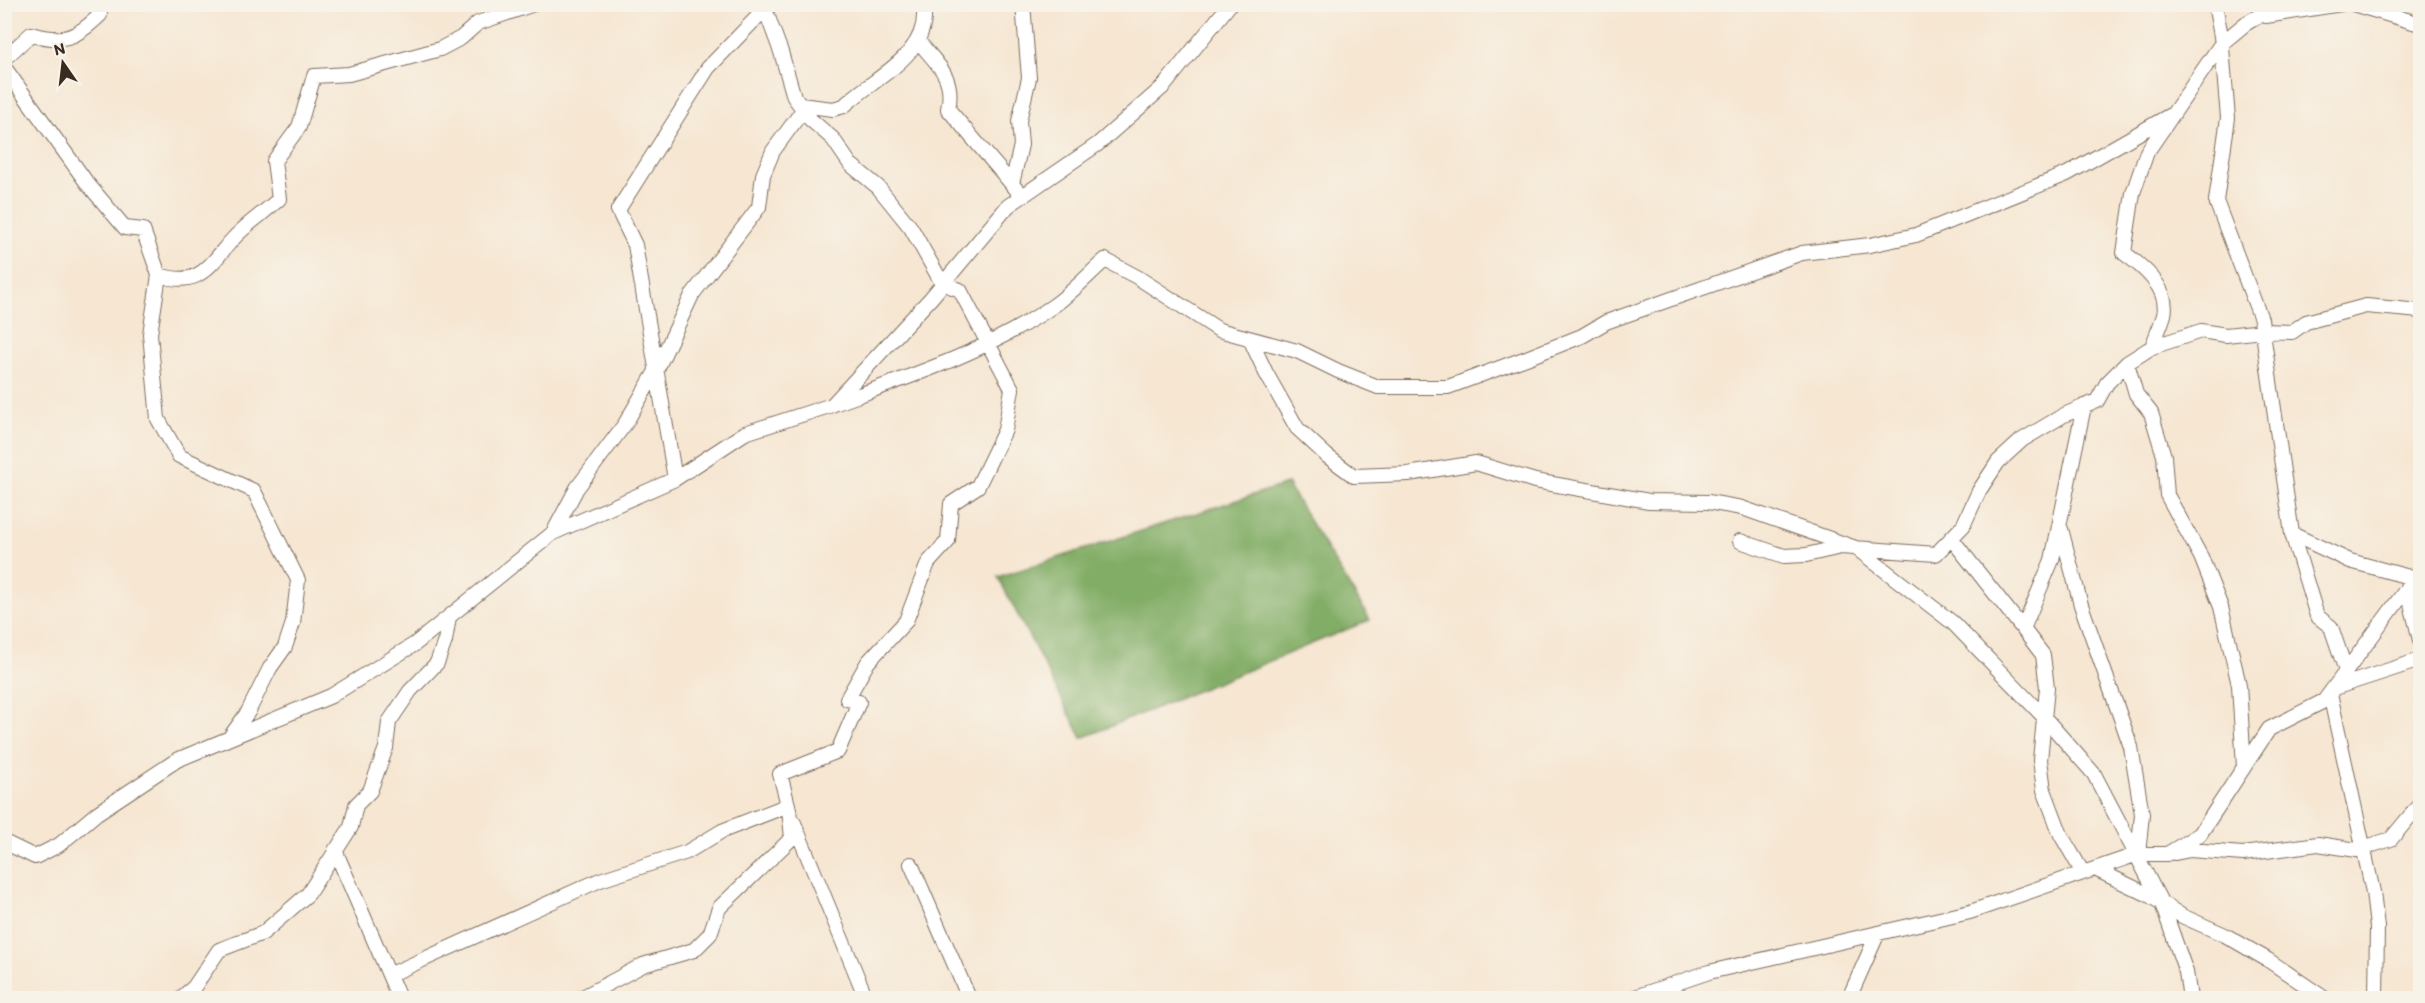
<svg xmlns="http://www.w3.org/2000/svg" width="2425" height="1003" viewBox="0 0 2425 1003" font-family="Itim,sans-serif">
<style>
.forest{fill:#82ad66;stroke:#5e6c42;stroke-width:1.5}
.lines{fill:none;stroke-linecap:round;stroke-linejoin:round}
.minor-casing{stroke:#7c6c5d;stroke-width:16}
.minor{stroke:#fff;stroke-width:14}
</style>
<rect width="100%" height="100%" fill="#f7f3e8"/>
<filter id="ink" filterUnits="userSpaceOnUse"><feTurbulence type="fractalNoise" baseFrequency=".0167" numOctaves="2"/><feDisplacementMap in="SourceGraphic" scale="12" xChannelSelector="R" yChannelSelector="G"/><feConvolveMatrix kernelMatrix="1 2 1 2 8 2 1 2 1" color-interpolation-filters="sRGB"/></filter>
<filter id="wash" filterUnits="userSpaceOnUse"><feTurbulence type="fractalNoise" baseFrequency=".008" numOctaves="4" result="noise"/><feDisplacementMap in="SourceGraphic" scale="24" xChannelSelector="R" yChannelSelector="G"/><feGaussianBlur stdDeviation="1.35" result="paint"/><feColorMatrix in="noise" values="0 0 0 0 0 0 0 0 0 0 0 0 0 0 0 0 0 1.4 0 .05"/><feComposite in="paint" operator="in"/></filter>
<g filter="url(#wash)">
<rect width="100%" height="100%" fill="#f6e6d2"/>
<path class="forest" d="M 1287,484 L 1370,620 L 1082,738 L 998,577 Z"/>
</g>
<g filter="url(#ink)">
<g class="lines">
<g class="minor-casing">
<path id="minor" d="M 2215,4 L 2221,36 L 2228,118 L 2216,201 L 2261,319 L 2292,534 L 2317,616 L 2331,627 L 2346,671
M 2353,4 L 2420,24
M 2266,16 L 2341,4
M 919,42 C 938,65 955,77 948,109 L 1022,196
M 4,59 L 31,34 C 64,43 75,39 100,15 L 97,4
M 4,67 L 87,183 L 125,228 L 143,230 L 159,275 L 150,334 L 158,419 L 179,456 L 254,491 L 298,580 L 293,623 L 285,647 L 270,668 L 248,712 L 230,737
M 800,105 L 833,109 L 844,106 C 874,77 933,54 923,4
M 1012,184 L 1021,145 L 1019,121 L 1029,78 L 1023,4
M 159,275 C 199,288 208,267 232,240 C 245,225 264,213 279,199 L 274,161 L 299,127 L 314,76 L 349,74 L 440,49 L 461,38 L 478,23 L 534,4
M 1250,339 L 1266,373 L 1297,428 L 1327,456 L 1354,476 L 1408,474 L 1476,463 L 1535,481 L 1649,501 L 1708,502 L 1742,508 L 1856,548 L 1953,623 L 2043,716 L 2094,774 L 2162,904 L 2186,972 L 2190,998
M 2152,347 C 2156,336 2161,325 2164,315 C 2170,288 2142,266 2124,253 L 2133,193 L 2147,152 L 2221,44 L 2245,24 L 2279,4
M 2127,363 L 2136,394 L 2151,413 L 2164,456 L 2167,495 L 2201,557 L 2221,607 L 2239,685 L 2244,767
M 834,404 C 909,377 988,351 1053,306 C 1072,293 1088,275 1105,260 L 1137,277 L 1219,330 L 1297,351 L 1338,371 L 1378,387 L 1448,387 L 1529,357 L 1582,336 L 1606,322 L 1802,253 L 1870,245 L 1916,235 L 2067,174 L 2174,113
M 675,479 L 635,245 L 618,210 L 708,68 L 765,9
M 2061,529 L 2081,605 L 2131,747 L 2142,814 L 2138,854
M 553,533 L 577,488 L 625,424 L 656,371 L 692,295 L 759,207 L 763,175 L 773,151 L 803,110
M 2292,534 L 2350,561 L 2413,578
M 1951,538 L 2023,629
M 1740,541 L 1784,556 L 1806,555 L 1841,547 L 1936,554 L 1963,526 L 1979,491 L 1998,462 L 2022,440 L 2064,415 L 2097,401 L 2107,383 L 2127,363 L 2152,347 L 2201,331 L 2226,335 L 2263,331 L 2292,332 L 2306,322 L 2366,306 L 2420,311
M 2407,587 L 2420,640
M 2334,688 L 2420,660
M 2330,694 L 2373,892 L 2377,927 L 2376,998
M 794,823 L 866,998
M 4,842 L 35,857 L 59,845 L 97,813 L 177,760 L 331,696 L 415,644 L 553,533 L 675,479 L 745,433 L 832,405 L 931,298 L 1008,206 L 1098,144 L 1164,86 L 1230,4
M 335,850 L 399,998
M 2175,853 L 2190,850 L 2243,854 L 2318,844 L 2357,850 L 2391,839 L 2420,804
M 911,864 L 969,998
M 2095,869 L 2149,895 L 2182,916 L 2225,935 L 2268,960 L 2324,998
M 2083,873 L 2061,835 L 2044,790 L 2040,760 L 2047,688 L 2043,655 L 2023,629 L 2052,560 L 2084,406
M 389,975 L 600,880 L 687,852 L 722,831 L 786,806
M 181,998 L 194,987 L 219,950 L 263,933 L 308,894 L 351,827 L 356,805 L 370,791 L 386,748 L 389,722 L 410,691 L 437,663 L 445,641 L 449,617
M 581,998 L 643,965 L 694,950 L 710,934 L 719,908 L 792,838 L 789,809 L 780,774 L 838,751 L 859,702 L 847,699 L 868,662 L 906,621 L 928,563 L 948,541 L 951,504 L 978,486 L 1005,430 L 1012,389 L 960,290 L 942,283 L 911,228 L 878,187 L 850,164 L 833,139 L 811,120 L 794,97 L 781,52 L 765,9 L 758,4
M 1632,998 L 1709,972 L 1970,912 L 2138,854 L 2167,854 L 2200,834 L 2269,729 L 2324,701 L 2420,571
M 1849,998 L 1877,935"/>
</g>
<use href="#minor" class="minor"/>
</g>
</g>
<rect width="2425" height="1003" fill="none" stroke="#f7f3e8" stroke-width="24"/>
<g transform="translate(63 63) rotate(346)" stroke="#f7f3e8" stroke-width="4.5" paint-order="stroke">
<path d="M0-4.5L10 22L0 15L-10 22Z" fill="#3b2a1e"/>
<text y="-9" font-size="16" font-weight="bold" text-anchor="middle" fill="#3b2a1e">N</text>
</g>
</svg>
